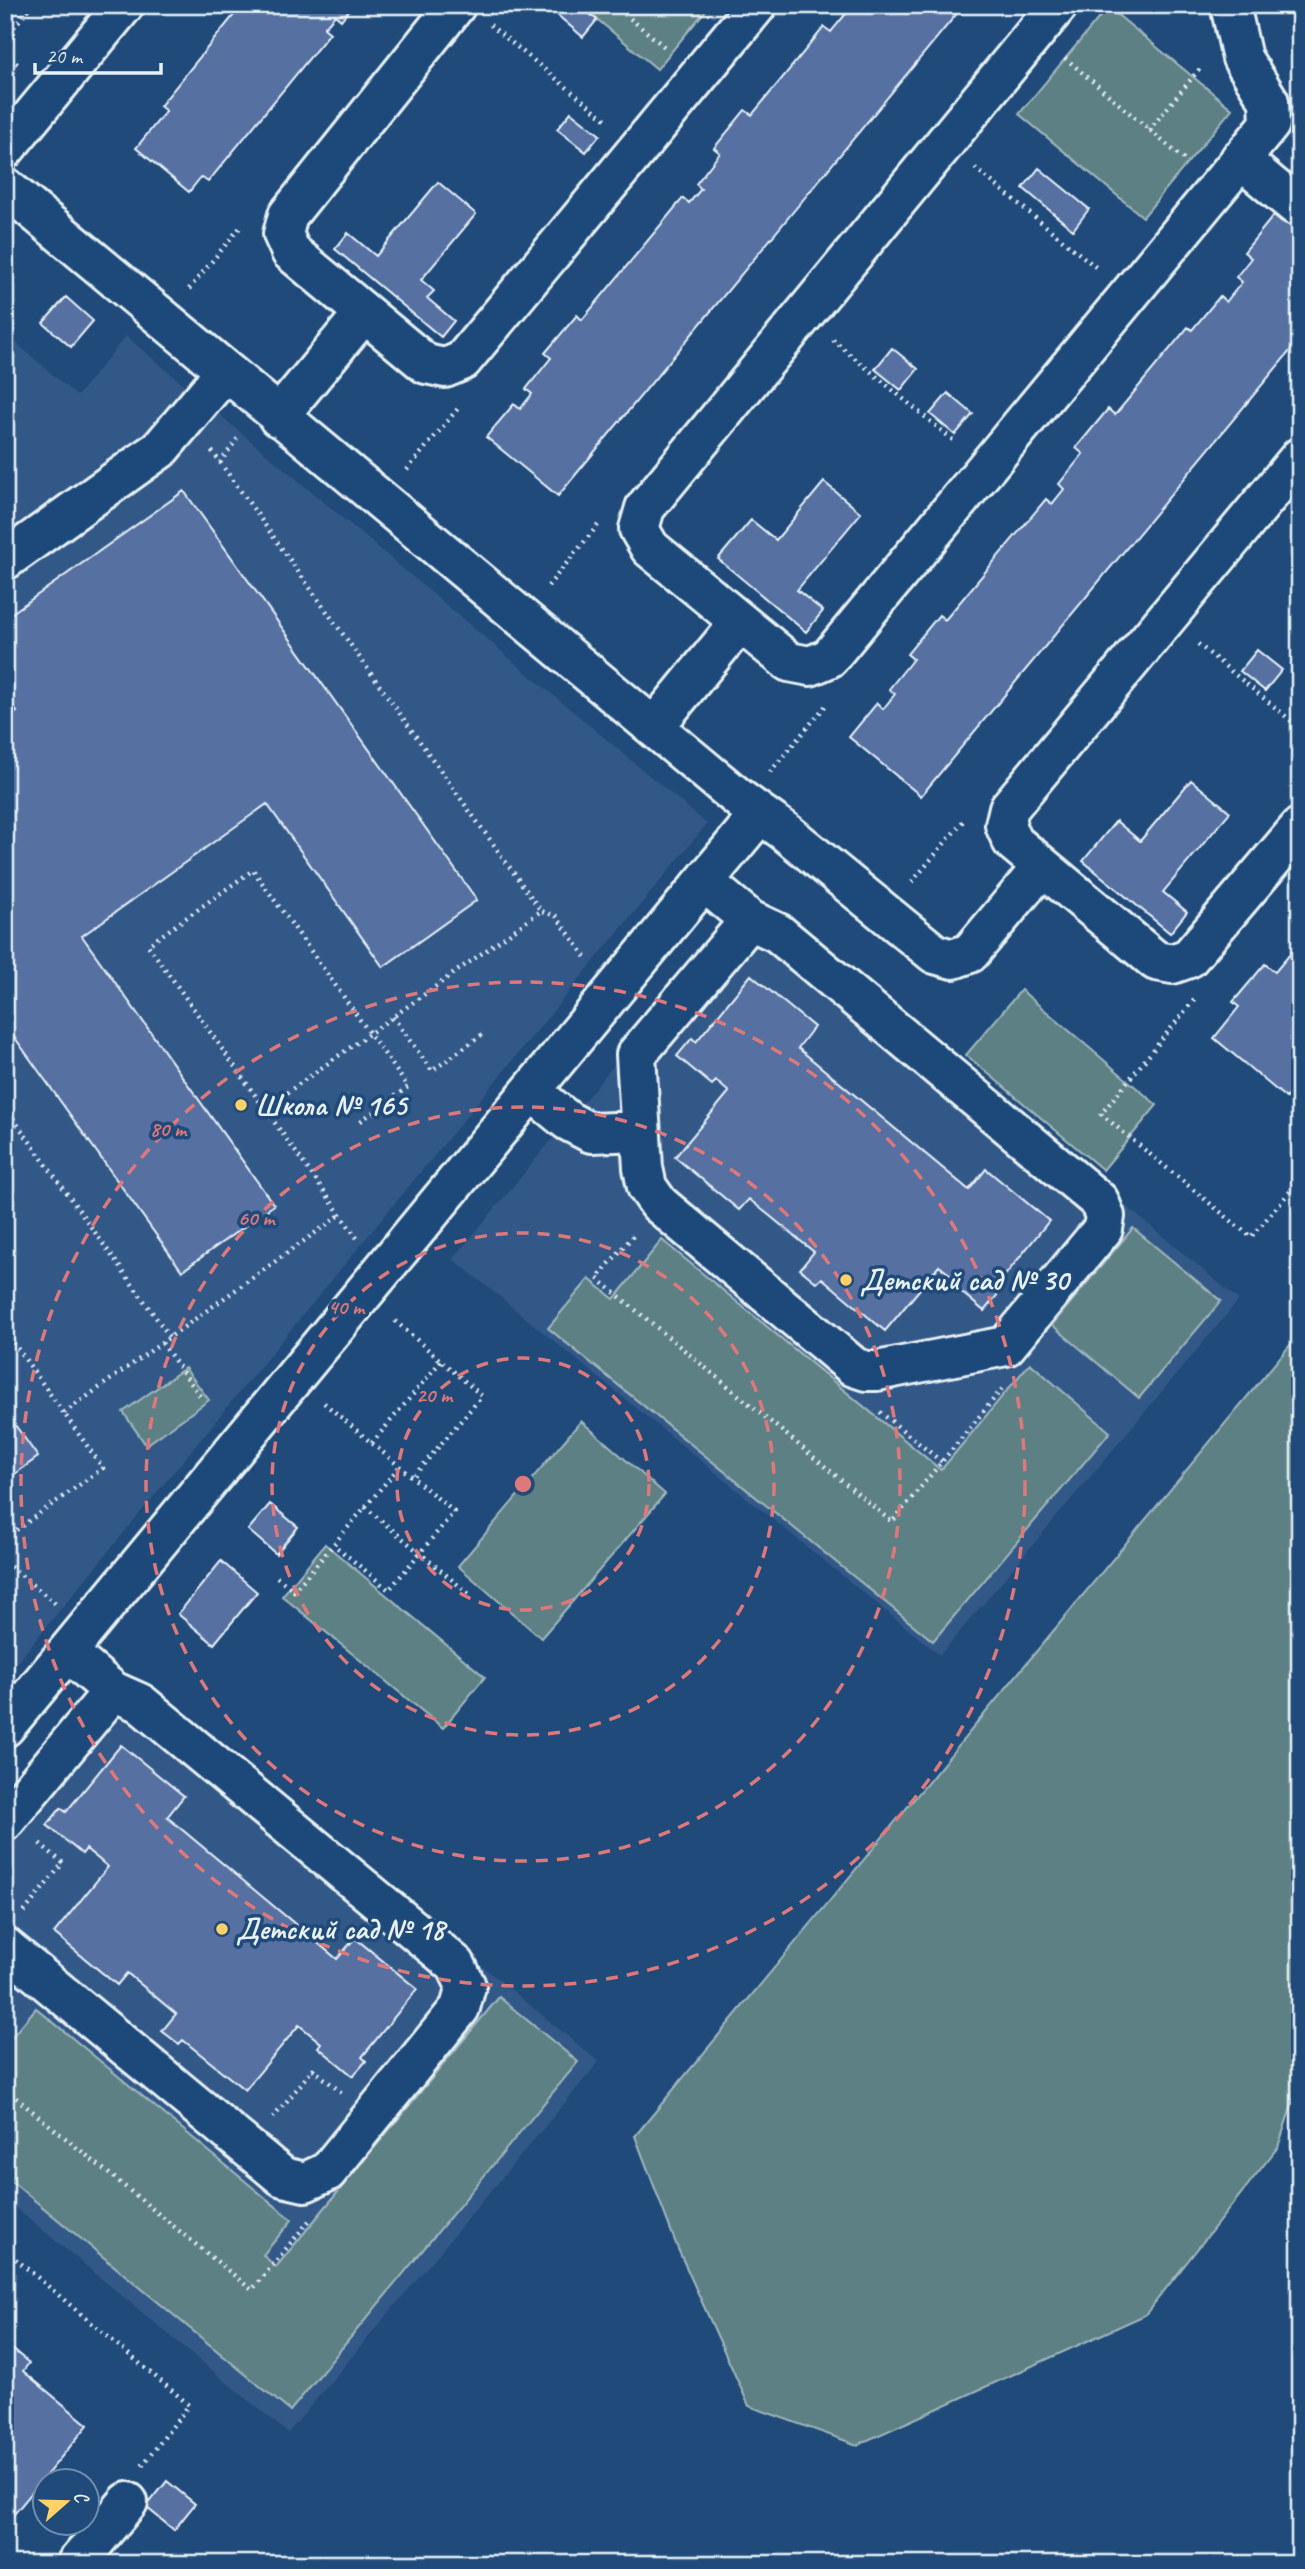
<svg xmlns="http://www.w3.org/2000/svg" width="1305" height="2569" viewBox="0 0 1305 2569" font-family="Caveat,sans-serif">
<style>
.built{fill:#335888}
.green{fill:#5d8084;stroke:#a2b8be;stroke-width:2}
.building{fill:#5570a1;stroke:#e8f1f8;stroke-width:2}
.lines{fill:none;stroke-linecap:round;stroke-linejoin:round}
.minor-casing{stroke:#e8f1f8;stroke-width:44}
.path{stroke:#e8f1f8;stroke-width:4.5;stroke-dasharray:2 5;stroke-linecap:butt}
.minor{stroke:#1f4a7a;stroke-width:38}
.ring{fill:none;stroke:#dd787b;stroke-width:3.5;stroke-dasharray:12 9}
.poi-dot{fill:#ffd166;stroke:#1f4a7a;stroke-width:2.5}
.labels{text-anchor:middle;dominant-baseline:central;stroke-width:7;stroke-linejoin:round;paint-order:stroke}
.poi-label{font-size:30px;font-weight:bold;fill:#e8f1f8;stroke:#1f4a7a;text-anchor:start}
.centre{fill:#dd787b;stroke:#1f4a7a;stroke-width:3.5}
.ring-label{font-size:21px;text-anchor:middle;font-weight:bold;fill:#dd787b;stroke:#1f4a7a;stroke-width:7;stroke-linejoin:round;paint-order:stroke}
</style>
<rect width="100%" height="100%" fill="#1f4a7a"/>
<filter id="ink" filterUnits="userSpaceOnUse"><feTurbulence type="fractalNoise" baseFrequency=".0143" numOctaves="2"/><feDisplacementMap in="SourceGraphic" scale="14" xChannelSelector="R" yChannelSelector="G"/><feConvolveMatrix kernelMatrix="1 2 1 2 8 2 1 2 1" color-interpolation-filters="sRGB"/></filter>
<g filter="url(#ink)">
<path class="built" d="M 5,333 L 77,396 L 126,336 L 707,824 L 5,1677 Z
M 754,896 L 1239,1300 L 940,1655 L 453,1259 Z
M 115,1664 L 599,2062 L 288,2433 L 5,2199 L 5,1797 Z"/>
<path class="green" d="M 580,5 L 710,5 L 657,69 Z
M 1108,7 L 1232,109 L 1143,217 L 1019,114 Z
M 1021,990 L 1157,1105 L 1103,1170 L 966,1055 Z
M 1133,1228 L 1221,1301 L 1139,1398 L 1052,1325 Z
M 662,1240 L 941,1470 L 1030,1363 L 1110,1432 L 933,1641 L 548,1328 L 589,1279 L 614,1299 Z
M 1300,1333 L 1300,2080 L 1278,2147 L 1145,2315 L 857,2445 L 749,2406 L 678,2249 L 635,2136 Z
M 185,1368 L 209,1400 L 146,1445 L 123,1412 Z
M 581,1421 L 665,1494 L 541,1638 L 458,1566 Z
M 325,1544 L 485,1677 L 443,1728 L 282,1596 Z
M 499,1997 L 578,2062 L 290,2411 L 5,2176 L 5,2045 L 36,2008 L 292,2220 L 263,2255 L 276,2267 Z"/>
<path class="building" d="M 242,5 L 353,5 L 341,20 L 335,15 L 324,28 L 330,33 L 208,182 L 201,177 L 189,192 L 136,148 L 166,111 L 160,106 Z
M 561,5 L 579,5 L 597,20 L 583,37 L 555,13 Z
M 853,5 L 964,5 L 558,496 L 486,437 L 514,404 L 520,409 L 532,394 L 526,389 L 551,358 L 545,353 L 577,315 L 582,320 L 683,198 L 689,203 L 701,189 L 696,184 L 720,153 L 714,148 L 745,110 L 752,115 L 824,27 L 831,32 Z
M 1286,5 L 1300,5 L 1300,17 Z
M 571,112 L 600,135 L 586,152 L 557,129 Z
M 1039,168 L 1089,209 L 1073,230 L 1023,188 Z
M 438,182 L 476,214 L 421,280 L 434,291 L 427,298 L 454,321 L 441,337 L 335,249 L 348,233 L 376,256 Z
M 1300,199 L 1300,339 L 921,796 L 849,737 L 877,703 L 883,709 L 895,694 L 889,689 L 913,659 L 907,654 L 939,615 L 945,620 L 1046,499 L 1052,504 L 1064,489 L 1059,484 L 1083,454 L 1076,448 L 1108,409 L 1115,415 L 1188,327 L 1192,330 L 1220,296 L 1226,302 L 1242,282 L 1236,277 L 1251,258 L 1244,252 L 1274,215 L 1281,221 Z
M 66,297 L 93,321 L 71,347 L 43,323 Z
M 892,348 L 918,369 L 901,390 L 875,369 Z
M 948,393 L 973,414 L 955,435 L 930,414 Z
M 824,482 L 861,513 L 797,590 L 823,611 L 806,632 L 718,559 L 751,520 L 776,540 Z
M 184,491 L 477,900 L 383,967 L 267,804 L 82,936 L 274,1205 L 182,1271 L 5,1024 L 5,720 L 17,712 L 5,696 L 5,618 Z
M 1257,650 L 1282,670 L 1265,691 L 1240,671 Z
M 1191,780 L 1230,812 L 1163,892 L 1187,912 L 1170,933 L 1083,861 L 1116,821 L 1140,841 Z
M 1300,942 L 1300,1082 L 1286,1098 L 1214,1038 L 1239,1007 L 1233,1002 L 1265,964 L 1275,972 Z
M 751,975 L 814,1027 L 798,1048 L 969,1190 L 986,1169 L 1049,1221 L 994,1289 L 999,1293 L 984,1311 L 948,1281 L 952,1276 L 939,1266 L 885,1331 L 822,1278 L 817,1283 L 800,1269 L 814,1252 L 749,1199 L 739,1210 L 675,1157 L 729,1092 L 716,1081 L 712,1085 L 677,1056 L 692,1038 L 696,1042 Z
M 5,1411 L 38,1457 L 5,1481 Z
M 270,1504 L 298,1527 L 276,1554 L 248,1530 Z
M 221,1561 L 257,1592 L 214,1644 L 178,1614 Z
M 121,1745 L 184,1796 L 167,1817 L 337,1959 L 355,1938 L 417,1989 L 362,2057 L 366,2061 L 353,2076 L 318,2047 L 321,2043 L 299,2025 L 245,2090 L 183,2040 L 179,2044 L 162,2031 L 176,2014 L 127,1973 L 117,1985 L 54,1933 L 108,1867 L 86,1849 L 82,1854 L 47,1825 L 61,1808 L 66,1812 Z
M 5,2343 L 29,2363 L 23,2371 L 88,2425 L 5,2525 Z
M 167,2481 L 195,2504 L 174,2530 L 146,2507 Z"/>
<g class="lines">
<g class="minor-casing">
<path id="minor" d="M 456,5 L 288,215 L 283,234 L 291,252 L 426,364 L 445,368 L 462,361 L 757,5
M 1058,5 L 645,508 L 639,529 L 650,548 L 789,662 L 810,666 L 829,658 L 1270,124 L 1269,101 L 1242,58 L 1230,5
M 5,149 L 124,5
M 1240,159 L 1295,205
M 5,187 L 741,800 L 783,830 L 935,954 L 953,959 L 970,953 L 1042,867
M 278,417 L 364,313
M 1300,457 L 1009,808 L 1005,825 L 1012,841 L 1156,961 L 1172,964 L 1189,958 L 1300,827
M 5,560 L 160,449 L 225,372
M 654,727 L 740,622
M 704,882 L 750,920 L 778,933 L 1099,1201 L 1105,1216 L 1103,1229 L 1006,1346 L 877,1371 L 866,1371 L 854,1367 L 659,1204 L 647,1187 L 643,1168 L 636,1055 L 750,920
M 531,1091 L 568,1121 L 591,1133 L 640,1131
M 5,1727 L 759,815
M 5,1821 L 113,1691
M 5,1947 L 283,2177 L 305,2182 L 327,2172 L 460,2008 L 466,1986 L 456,1965 L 140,1703 L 113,1691 L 67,1652
M 76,2564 L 128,2502"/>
</g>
<path class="path" d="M 614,5 L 667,49
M 490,25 L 608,121
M 5,38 L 32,5
M 5,54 L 20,66
M 1065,58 L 1186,161
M 1149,130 L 1202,66
M 975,168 L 1098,269
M 189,289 L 242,225
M 833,340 L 955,442
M 212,451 L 541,911 L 556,916 L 588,960
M 220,463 L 240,435
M 407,470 L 460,406
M 548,586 L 598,525
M 1198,644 L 1300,728
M 770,772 L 827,704
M 912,882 L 965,819
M 1194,1000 L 1101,1114 L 1251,1237 L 1300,1180
M 393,1017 L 432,1071 L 483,1034
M 5,1107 L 170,1337
M 264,1109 L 541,911
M 633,1236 L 597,1278 L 892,1522 L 1002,1389
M 357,1238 L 148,945 L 253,870 L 408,1087 L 358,1123
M 395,1321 L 482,1396 L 412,1478
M 5,1331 L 103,1468 L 5,1538
M 162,1343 L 200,1396
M 324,1403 L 454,1512 L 389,1590 L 334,1545
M 880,1412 L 942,1462
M 64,1413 L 340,1215
M 372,1443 L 441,1361
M 365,1507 L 469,1594
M 5,1562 L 56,1604
M 277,1577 L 294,1591 L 399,1467
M 24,1912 L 63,1863 L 38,1842
M 5,2089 L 252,2290 L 309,2221
M 273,2118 L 313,2069 L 342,2093
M 5,2250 L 189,2405 L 142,2466"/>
<use href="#minor" class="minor"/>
</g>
</g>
<g class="ring">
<circle cx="523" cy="1484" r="126"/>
<circle cx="523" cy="1484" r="251"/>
<circle cx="523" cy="1484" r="377"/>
<circle cx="523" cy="1484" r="502"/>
</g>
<g class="poi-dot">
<circle cx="241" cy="1105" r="7"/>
<circle cx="846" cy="1280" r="7"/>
<circle cx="222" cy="1929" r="7"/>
</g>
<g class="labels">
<g class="poi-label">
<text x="255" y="1105">Школа № 165</text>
<text x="860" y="1280">Детский сад № 30</text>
<text x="236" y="1929">Детский сад № 18</text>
</g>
</g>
<circle cx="523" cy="1484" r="10" class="centre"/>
<g class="ring-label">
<text x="168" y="1136">80 m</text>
<text x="256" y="1225">60 m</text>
<text x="346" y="1314">40 m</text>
<text x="434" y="1402">20 m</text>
</g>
<rect width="1305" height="2569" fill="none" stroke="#1f4a7a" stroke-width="28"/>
<rect x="14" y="14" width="1277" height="2541" fill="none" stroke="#e8f1f8" stroke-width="2.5" filter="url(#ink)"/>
<g transform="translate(66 2502) rotate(70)"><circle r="33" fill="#1f4a7a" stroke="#6f8dac" stroke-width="2"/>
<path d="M0-5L12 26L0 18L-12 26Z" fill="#ffd166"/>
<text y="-10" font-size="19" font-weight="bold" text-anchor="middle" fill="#e8f1f8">С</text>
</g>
<path d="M35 63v10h126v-10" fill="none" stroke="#e8f1f8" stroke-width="3.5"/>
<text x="46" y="63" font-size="21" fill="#e8f1f8" stroke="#1f4a7a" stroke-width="5" paint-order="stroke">20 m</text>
</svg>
